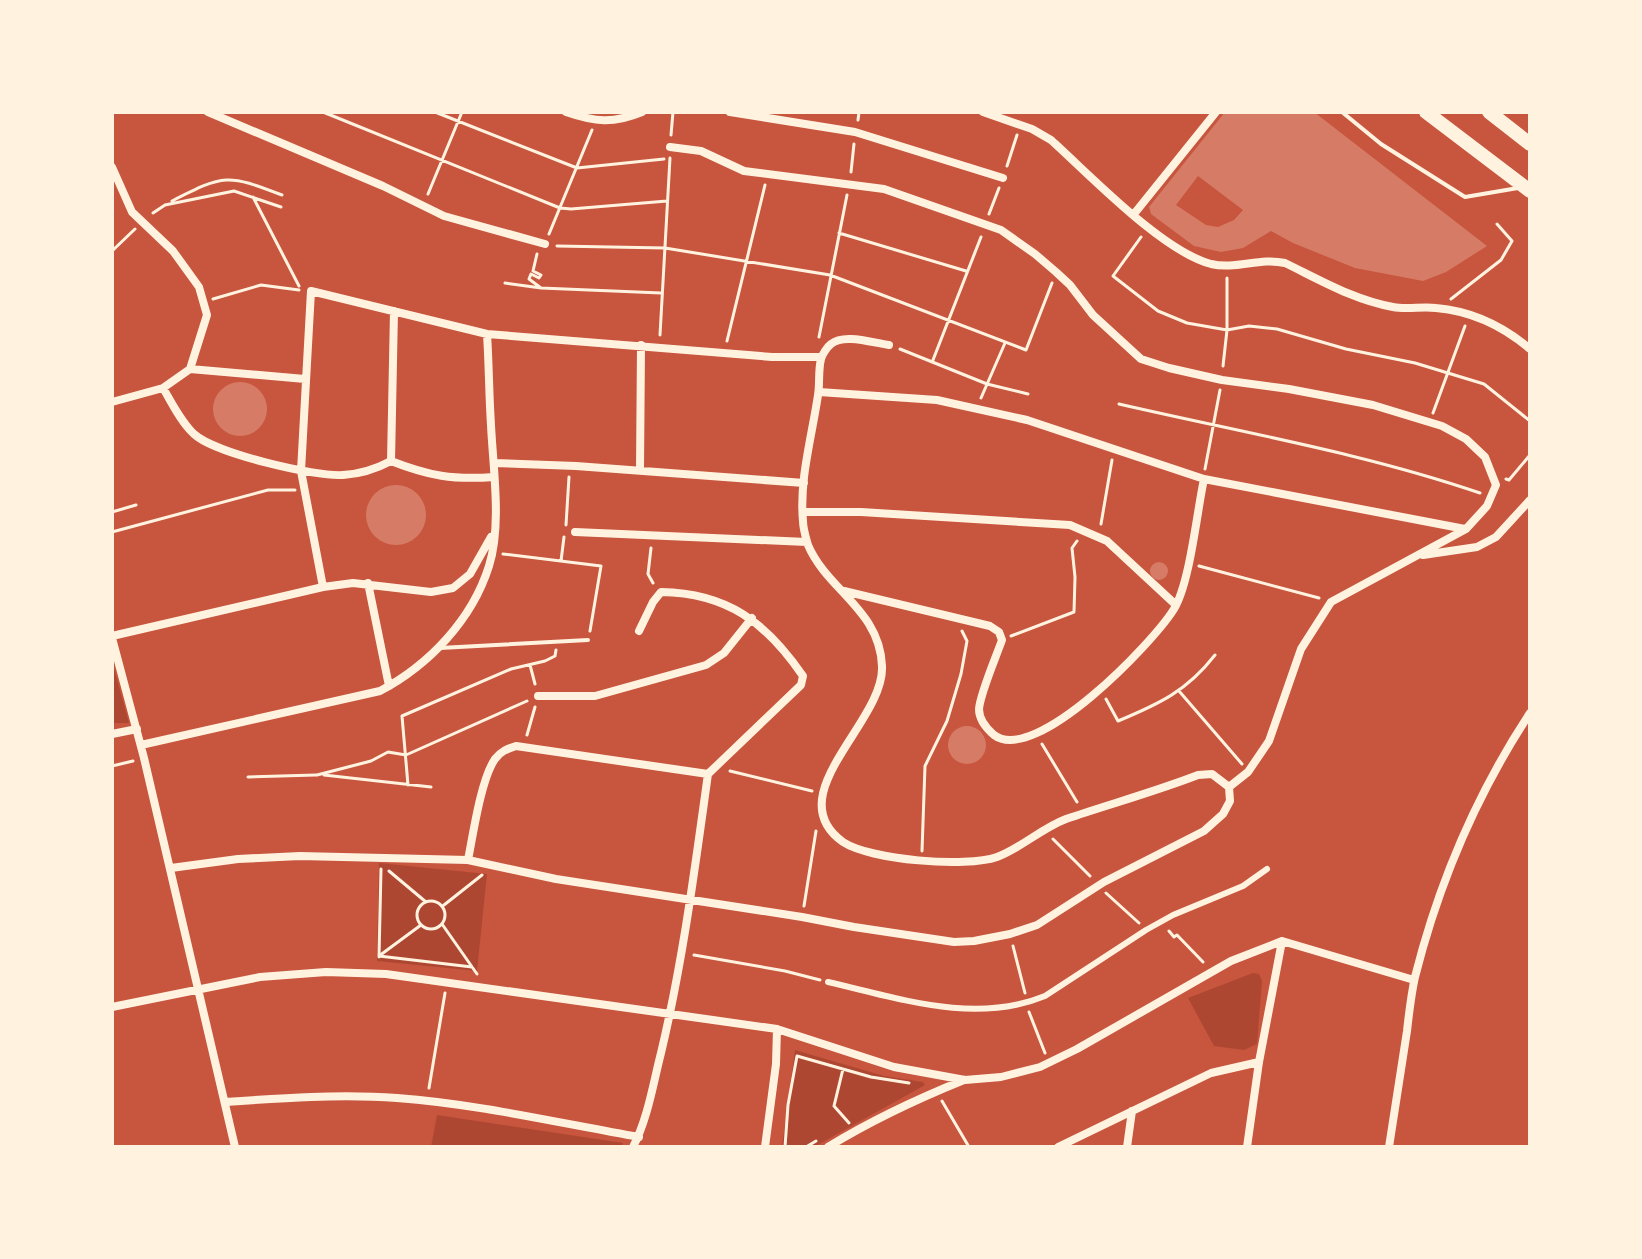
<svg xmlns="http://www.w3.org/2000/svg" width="1642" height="1259" viewBox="0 0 1642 1259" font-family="'Titillium Web',sans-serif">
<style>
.green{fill:#ae4732}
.building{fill:#d67c66;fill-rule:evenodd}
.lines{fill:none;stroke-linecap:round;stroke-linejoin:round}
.path{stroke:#fff3e0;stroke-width:3}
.service{stroke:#fff3e0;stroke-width:4}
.pedestrian{stroke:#fff3e0;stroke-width:6}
.minor{stroke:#fff3e0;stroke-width:8}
.motorway{stroke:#fff3e0;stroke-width:14}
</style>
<rect width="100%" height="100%" fill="#c8553d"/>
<path class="green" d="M 112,661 L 129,723 L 112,723 Z
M 379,863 L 487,874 L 477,971 L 377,961 Z
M 1253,973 L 1259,974 L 1262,981 L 1257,1044 L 1244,1050 L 1214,1046 L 1188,998 Z
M 795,1050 L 884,1076 L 923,1082 L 925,1085 L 814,1147 L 782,1147 Z
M 437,1115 L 623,1143 L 621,1147 L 431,1147 Z"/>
<path class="building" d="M 1225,112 L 1314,112 L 1487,246 L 1446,272 L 1423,281 L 1355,268 L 1293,243 L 1271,231 L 1243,248 L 1221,252 L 1194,246 L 1151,214 L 1149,207 ZM 1198,176 L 1243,210 L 1234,220 L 1218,227 L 1206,225 L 1176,205 Z
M213 409a27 27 0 1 1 54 0a27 27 0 1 1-54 0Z
M366 515a30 30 0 1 1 60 0a30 30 0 1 1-60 0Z
M1150 571a9 9 0 1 1 18 0a9 9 0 1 1-18 0Z
M948 745a19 19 0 1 1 38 0a19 19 0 1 1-38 0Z"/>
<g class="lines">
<path class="path" d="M 323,112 L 560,208 L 571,209 L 667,201
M 435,112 L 577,168 L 664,159
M 858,120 L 859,112
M 671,135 L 673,112
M 1007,166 L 1017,135
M 851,172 L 854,144
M 428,194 L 462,112
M 253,197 L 299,286
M 172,201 C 225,174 227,174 282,195
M 153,213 L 165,205 L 234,191 L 281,207
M 989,214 L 999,188
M 839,233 L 966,271
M 549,234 L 592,130
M 1141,237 L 1113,276 L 1158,311 L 1187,323 L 1227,330 L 1249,326 L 1277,329 L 1346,349 L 1415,363 L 1484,384 L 1530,421
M 557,246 L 665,248 L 830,275 L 1026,350 L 1052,283
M 112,251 L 135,229
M 537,254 L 533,271 L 541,275 L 539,278 L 531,274 L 529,279 L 541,288
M 505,283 L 541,288 L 661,293
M 213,299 L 261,285 L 299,290
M 1451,299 L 1501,260 L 1512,241 L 1497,224
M 660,335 L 670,158
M 819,337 L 847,195
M 727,341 L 765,185
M 900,349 L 987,384 L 1028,394
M 933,360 L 981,237
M 1223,366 L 1227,330 L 1227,278
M 981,398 L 1005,343
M 1119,404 C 1240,432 1363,453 1480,493
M 1433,413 L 1465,326
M 1205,469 L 1220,390
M 1506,479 L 1509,480 L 1530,455
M 112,512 L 136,505
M 1101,524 L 1112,460
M 566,525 L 569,477
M 112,532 L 268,490 L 295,490
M 651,548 L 648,574 L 653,583
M 503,554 L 601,566 L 590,631
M 561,561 L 564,537
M 1199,566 L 1319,598
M 1011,636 L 1074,612 L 1075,577 L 1072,548 L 1077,541
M 530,665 L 535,684
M 1179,691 L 1242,764
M 1106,699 L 1118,721 C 1159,704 1187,691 1215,655
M 527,735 L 535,707
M 1042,744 L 1077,802
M 112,766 L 133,761
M 730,771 L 812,791
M 317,775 L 371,761 L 388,752 L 406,755 L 527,701
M 324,775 L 431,787
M 248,777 L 316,775
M 408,785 L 402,716 L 511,669 L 545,661 L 555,656 L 556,650
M 1053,839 L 1090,876
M 922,851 L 925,766 L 947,721 L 961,674 L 967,641 L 962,631
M 389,871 L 426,902
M 1106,893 L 1139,923
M417 915a14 14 0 1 1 28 0a14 14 0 1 1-28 0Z
M 444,905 L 482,875
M 804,906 L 816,831
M 442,924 L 477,974
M 421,925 L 379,956 L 472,967
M 1169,931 L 1174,937 L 1177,935 L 1203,962
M 1013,946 L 1025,993
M 694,955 L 785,971 L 820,980
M 379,957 L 381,869
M 1029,1012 L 1045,1053
M 843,1069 L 834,1106 L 849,1123
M 429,1088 L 445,993
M 942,1101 L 969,1147
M 785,1147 L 788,1105 L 797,1056 L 871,1077 L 909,1083
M 806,1147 L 816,1141"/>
<path class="service" d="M 1342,112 L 1381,144 L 1465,197 L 1518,188
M 440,648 L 588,640"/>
<path class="pedestrian" d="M 828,982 C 898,998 975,1025 1045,996 L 1146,930 L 1173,915 L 1243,886 L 1267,869"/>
<path class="minor" d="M 208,112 L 383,186 L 444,216 L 545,244
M 566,112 C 595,122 613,124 642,112
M 730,112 L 855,132 L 1003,178
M 983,112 L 1032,129 L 1051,140 C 1091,176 1162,251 1211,264 C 1236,270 1260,257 1285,263 C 1320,280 1354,300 1393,307 C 1407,310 1422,306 1436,308 C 1471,311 1503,326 1530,349
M 670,147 L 701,151 L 744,171 L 884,189 L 1001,230 L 1035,254 L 1056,272 L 1070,285 L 1093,315 L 1141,359 L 1169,368 L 1222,380 L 1289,389 L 1373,405 L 1442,426 L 1466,439 L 1485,457 L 1496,485 L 1487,506 L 1466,529 L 1331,602 L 1301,649 L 1269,741 L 1248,772 L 1229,787
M 112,167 L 132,212 L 173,251 L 199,287 L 207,315 L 190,369 L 163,388 L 112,402
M 1134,214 L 1216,112
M 889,345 C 873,343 844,333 831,344 C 827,347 822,355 821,359 C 818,371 820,384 818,395 C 812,436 799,480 803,521 C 803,529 806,538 808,545 C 827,590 880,610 882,666 C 885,722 777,795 843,842 C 870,860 966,868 997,857 C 1021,848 1042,828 1066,819 C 1110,804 1154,792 1198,775 L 1212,774 L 1229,787
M 190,369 L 305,379
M 163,388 C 172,403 181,422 194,434 C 214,453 315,477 343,475 C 360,474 376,469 391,461 C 429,476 453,480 494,477
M 819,392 L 937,400 L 1027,420 L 1204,479 L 1465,529
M 391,461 L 394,311
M 494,463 L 576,466 L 804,483
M 640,470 L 641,345
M 803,512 L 861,512 L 1070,525 L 1107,541 L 1176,605
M 575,532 L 807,542
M 1423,555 L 1477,547 L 1496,537 L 1530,500
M 368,583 L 389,686
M 323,587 L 301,471 L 311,291 L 487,334 L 772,357 L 821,357
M 844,591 L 990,626 L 999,632 L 1002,640 C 996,657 980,694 979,709 C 979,720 987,729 994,735 C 1035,766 1153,643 1174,609 C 1190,583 1197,511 1204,479
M 639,631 L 653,602 L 661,592 C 727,593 766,622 803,676 L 801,685 L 708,774
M 112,636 L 323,587 L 353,583 L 431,592 L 453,588 L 470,574 L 491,537
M 112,638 L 144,758 L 235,1147
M 538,696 L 595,696 L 706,665 L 724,653 L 752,618
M 112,734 L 137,729
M 141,745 L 380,691 C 429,665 472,620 489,566 C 502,525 493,468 491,425 C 489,395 489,364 487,334
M 468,860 C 473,835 481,779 495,759 C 501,751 507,749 516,746 L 708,774
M 171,868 L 238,859 L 300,856 L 468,860 L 556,879 L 802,917 L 854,927 L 954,942 L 974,941 L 1010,934 L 1037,925 L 1104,882 L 1204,831 L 1223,814 L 1230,801 L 1229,787
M 112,1007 L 260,977 L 326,972 L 386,974 L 777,1029 L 894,1067 L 965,1080 L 1001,1077 L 1040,1067 L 1077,1049 L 1231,961 L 1282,941 L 1414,980
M 225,1102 C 282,1098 340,1094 397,1098 C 478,1104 559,1123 639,1137
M 633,1147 C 648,1118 653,1084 661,1053 C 683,961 695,867 708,774
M 765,1147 L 776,1064 L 777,1029
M 828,1147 C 872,1120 917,1099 964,1080
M 1058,1147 L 1211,1073 L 1259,1062
M 1127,1147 L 1132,1111
M 1247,1147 L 1259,1062 L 1282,941
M 1389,1147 C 1395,1108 1401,1070 1407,1031 C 1409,1013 1411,995 1415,977 C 1439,882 1476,795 1530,713"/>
<path class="motorway" d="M 1426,112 L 1530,191
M 1489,112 L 1530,144"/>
</g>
<rect width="1642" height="1259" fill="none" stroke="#fff3e0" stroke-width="228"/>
</svg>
